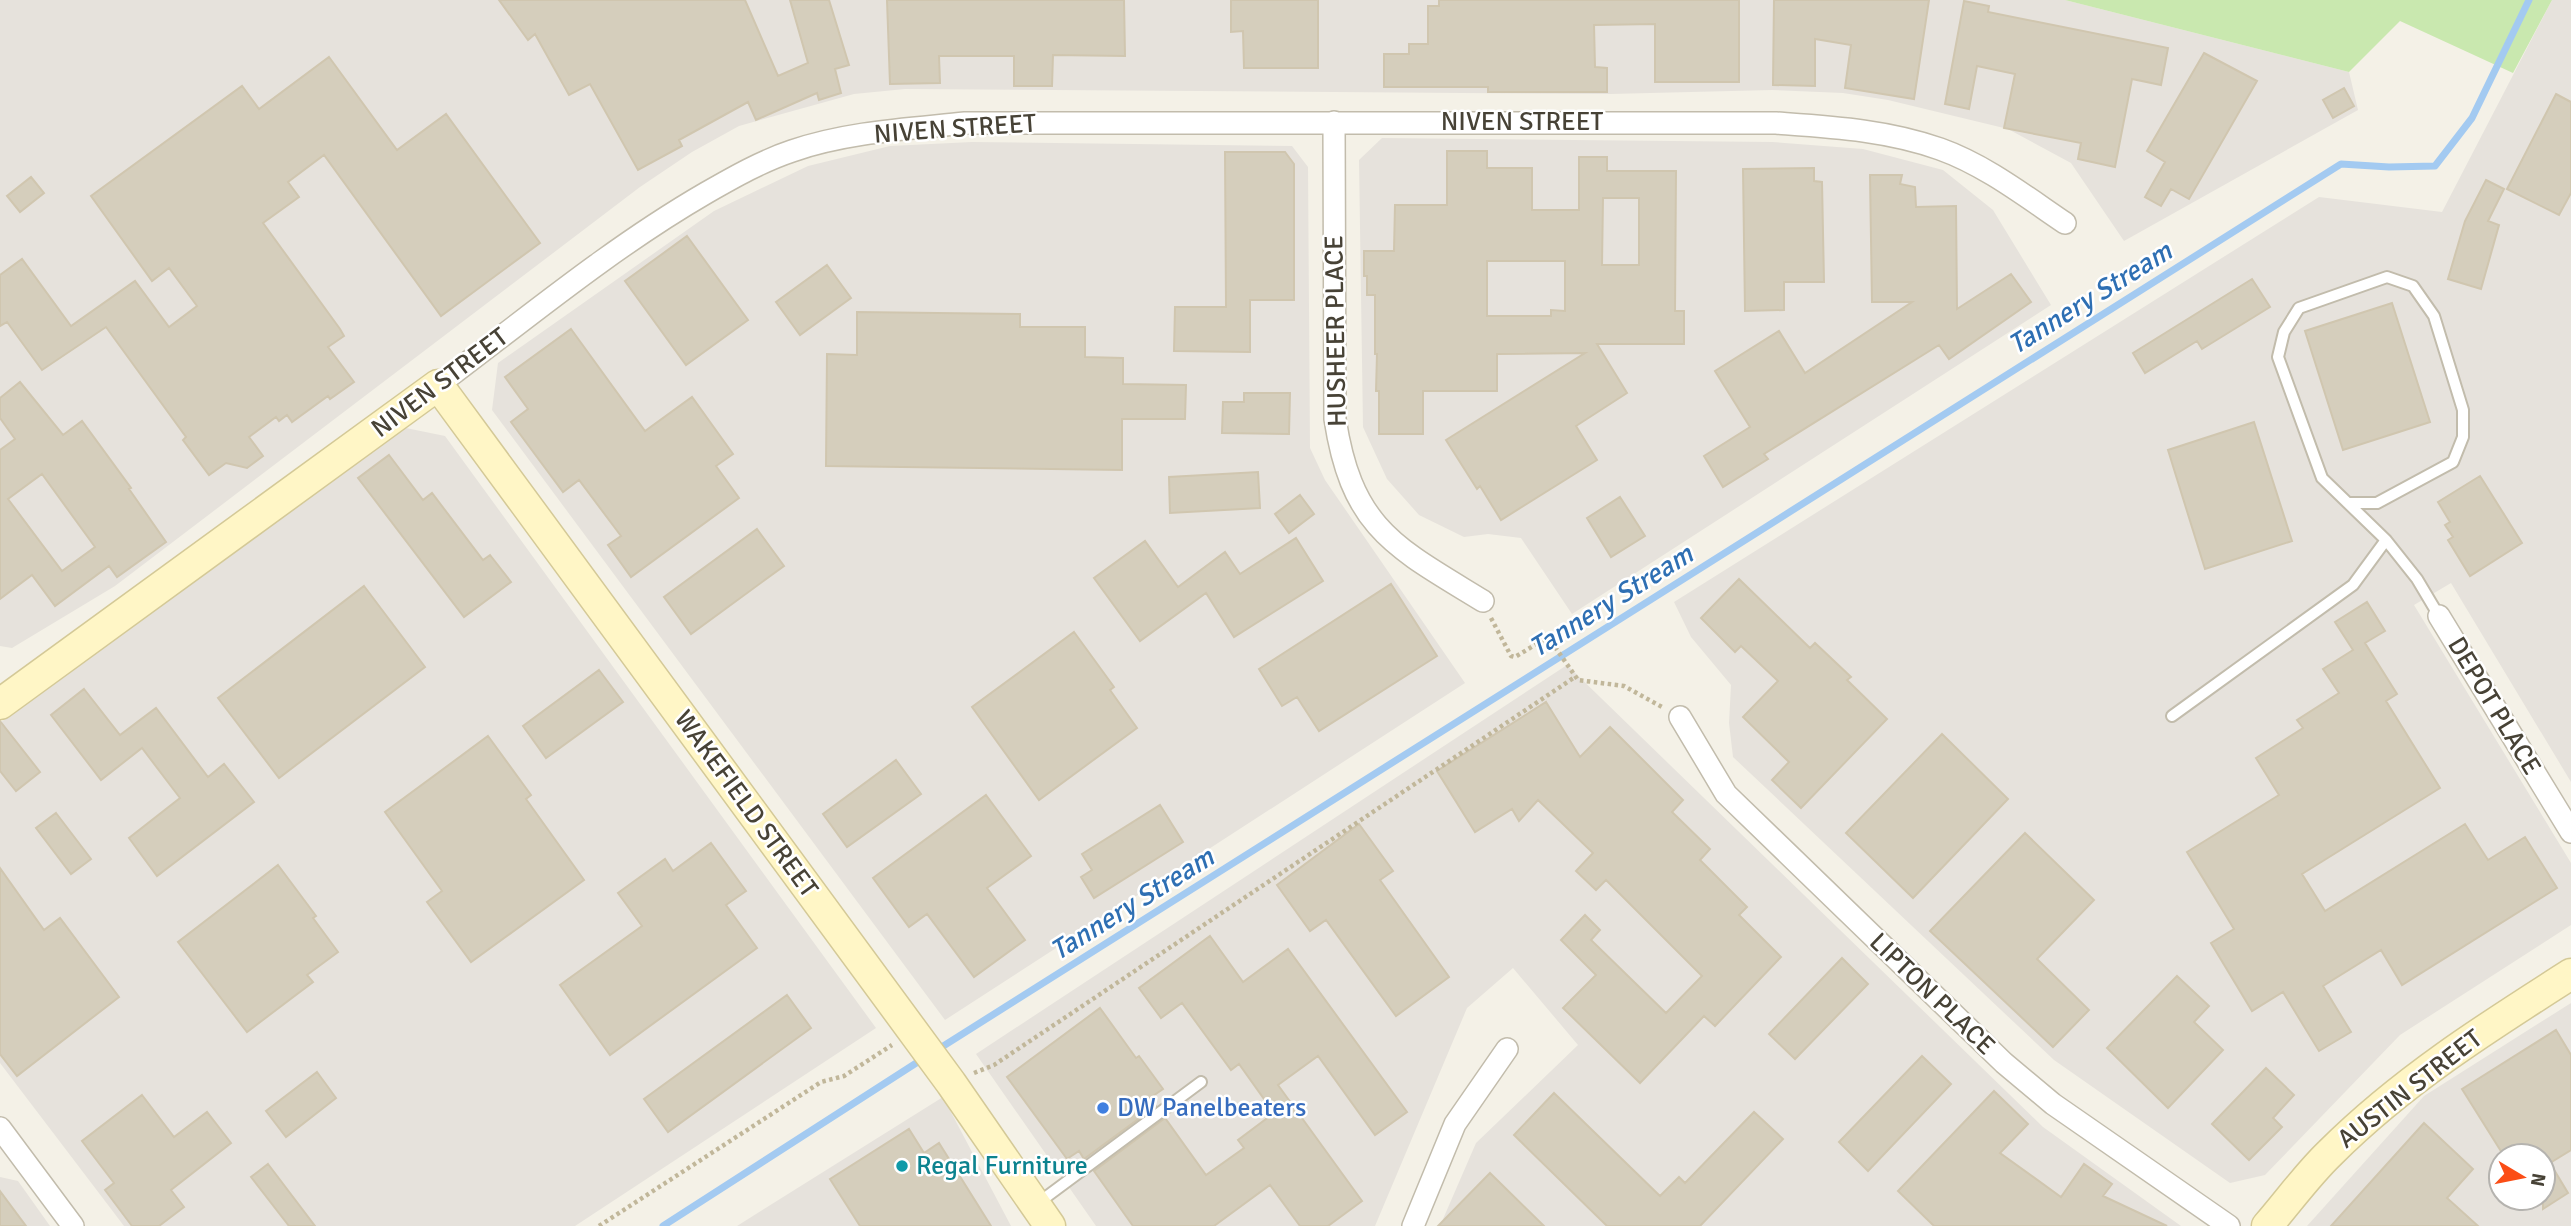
<svg xmlns="http://www.w3.org/2000/svg" width="2571" height="1226" viewBox="0 0 2571 1226" font-family="Signika,sans-serif">
<style>
.industrial{fill:#e6e2dc;fill-rule:evenodd}
.green{fill:#c9e8af}
.lines{fill:none;stroke-linecap:round;stroke-linejoin:round}
.stream{stroke:#a3caf1;stroke-width:7}
.building{fill:#d5cebc;stroke:#d0c6af;stroke-width:2;fill-rule:evenodd}
.lane-casing{stroke:#c2bcac;stroke-width:14}
.street-casing{stroke:#c2bcac;stroke-width:24}
.secondary-casing{stroke:#d4c997;stroke-width:33}
.path{stroke:#c1b79a;stroke-width:4.5;stroke-dasharray:3.5 3.5;stroke-linecap:butt}
.lane{stroke:#fff;stroke-width:10}
.street{stroke:#fff;stroke-width:21}
.secondary{stroke:#fff6c6;stroke-width:30}
.shop-dot{fill:#3f7fe0;stroke:#fff;stroke-width:2.5}
.culture-dot{fill:#0f9aa8;stroke:#fff;stroke-width:2.5}
.labels{text-anchor:middle;dominant-baseline:central;stroke-width:5;stroke-linejoin:round;paint-order:stroke}
.street-label{font-size:26px;fill:#474236;stroke:#fff}
.shop-label{font-size:26px;fill:#366cbe;stroke:#fff;text-anchor:start}
.culture-label{font-size:26px;fill:#0d838f;stroke:#fff;text-anchor:start}
.water-label{font-size:28px;font-style:italic;fill:#2e6fb3;stroke:#fff}
</style>
<rect width="100%" height="100%" fill="#f4f1e7"/>
<path class="industrial" d="M 0,0 L 2065,0 L 2349,72 L 2358,110 L 2124,241 L 2071,163 L 2008,129 L 1888,100 L 1843,93 L 1772,90 L 1610,94 L 905,89 L 854,94 L 739,126 L 692,152 L 640,187 L 115,586 L 12,648 L 0,646 Z
M 2552,0 L 2571,0 L 2571,782 L 2451,583 L 2414,605 L 2571,863 L 2571,925 L 2400,1035 L 2265,1175 L 2230,1183 L 2054,1060 L 1733,757 L 1729,723 L 1731,685 L 1691,637 L 1674,602 L 2319,197 L 2442,212 Z
M 1382,138 L 1772,142 L 1863,149 L 1943,170 L 1993,210 L 2051,305 L 1572,614 L 1521,538 L 1488,534 L 1464,537 L 1419,515 L 1387,479 L 1363,427 L 1359,160 Z
M 972,142 L 1292,146 L 1308,167 L 1310,448 L 1325,480 L 1465,683 L 945,1020 L 492,410 L 498,363 L 714,211 L 808,166 L 890,146 Z
M 401,427 L 445,436 L 876,1028 L 575,1226 L 124,1226 L 0,1063 L 0,723 Z
M 1567,665 L 2043,1127 L 2181,1226 L 1440,1226 L 1476,1143 L 1578,1045 L 1513,968 L 1467,1008 L 1375,1226 L 1096,1226 L 976,1054 Z
M 2571,1003 L 2571,1226 L 2307,1226 L 2424,1096 ZM 2501,1156 L 2543,1156 L 2543,1198 L 2501,1198 Z
M 943,1097 L 1011,1226 L 737,1226 Z
M 0,1177 L 18,1181 L 50,1226 L 0,1226 Z"/>
<path class="green" d="M 2065,0 L 2552,0 L 2513,73 L 2400,21 L 2349,72 Z"/>
<g class="lines">
<path class="stream" d="M 937,1050 L 2341,164 L 2389,167 L 2435,166 L 2472,118 L 2529,0
M 663,1226 L 924,1058"/>
</g>
<path class="building" d="M 499,0 L 745,0 L 778,76 L 808,63 L 790,0 L 829,0 L 849,65 L 835,69 L 841,93 L 819,100 L 817,93 L 756,120 L 748,102 L 679,140 L 682,146 L 638,170 L 590,84 L 569,95 L 535,34 L 528,40 Z
M 887,0 L 1124,0 L 1125,56 L 1053,55 L 1052,86 L 1014,86 L 1014,56 L 939,56 L 940,83 L 890,84 Z
M 1231,0 L 1318,0 L 1318,68 L 1244,68 L 1243,31 L 1231,32 Z
M 1439,0 L 1739,0 L 1739,82 L 1655,82 L 1655,24 L 1594,25 L 1595,67 L 1607,68 L 1607,92 L 1488,92 L 1488,87 L 1384,87 L 1384,54 L 1409,54 L 1409,44 L 1428,44 L 1428,6 L 1439,6 Z
M 1774,0 L 1929,0 L 1914,99 L 1845,88 L 1851,45 L 1815,39 L 1815,86 L 1773,85 Z
M 1964,1 L 1989,6 L 1988,12 L 2168,48 L 2161,85 L 2132,79 L 2115,167 L 2078,159 L 2081,143 L 2004,128 L 2015,74 L 1977,66 L 1969,109 L 1945,104 Z
M 2204,53 L 2257,81 L 2189,199 L 2171,189 L 2161,206 L 2145,197 L 2165,162 L 2147,151 Z
M 329,57 L 397,150 L 446,114 L 540,243 L 441,316 L 324,155 L 288,182 L 299,197 L 263,223 L 340,329 L 344,336 L 328,347 L 354,382 L 330,399 L 328,396 L 292,422 L 287,415 L 279,421 L 276,417 L 249,437 L 263,456 L 247,468 L 226,463 L 209,475 L 183,440 L 186,437 L 106,327 L 42,370 L 7,322 L 0,326 L 0,275 L 22,259 L 71,326 L 135,281 L 169,327 L 197,306 L 169,268 L 152,281 L 91,196 L 242,86 L 259,109 Z
M 2344,88 L 2354,106 L 2333,118 L 2323,100 Z
M 2556,94 L 2571,102 L 2571,193 L 2559,215 L 2507,189 Z
M 1447,151 L 1487,151 L 1487,168 L 1532,168 L 1532,210 L 1579,210 L 1579,157 L 1607,157 L 1607,171 L 1676,171 L 1675,311 L 1684,311 L 1684,344 L 1597,344 L 1627,393 L 1576,426 L 1597,460 L 1501,520 L 1480,486 L 1477,489 L 1446,440 L 1585,353 L 1497,354 L 1497,391 L 1423,391 L 1423,434 L 1379,434 L 1379,391 L 1376,391 L 1377,354 L 1375,354 L 1375,295 L 1367,295 L 1367,276 L 1364,276 L 1364,251 L 1394,251 L 1395,205 L 1447,205 ZM 1603,198 L 1639,198 L 1639,265 L 1602,265 ZM 1487,261 L 1565,261 L 1565,311 L 1551,310 L 1551,316 L 1487,316 Z
M 1225,152 L 1285,152 L 1294,164 L 1294,300 L 1250,300 L 1250,352 L 1174,351 L 1175,307 L 1226,307 Z
M 1814,168 L 1814,181 L 1822,182 L 1824,282 L 1784,282 L 1784,310 L 1745,311 L 1743,169 Z
M 1870,175 L 1902,175 L 1900,184 L 1915,187 L 1916,207 L 1956,206 L 1957,309 L 2011,274 L 2031,302 L 1949,359 L 1939,345 L 1764,454 L 1768,459 L 1723,487 L 1704,456 L 1750,427 L 1715,371 L 1779,331 L 1805,373 L 1912,302 L 1872,302 Z
M 31,177 L 44,193 L 20,212 L 7,196 Z
M 2486,180 L 2504,189 L 2488,221 L 2499,225 L 2481,289 L 2448,279 L 2465,221 Z
M 687,236 L 748,320 L 686,365 L 625,281 Z
M 827,265 L 851,298 L 800,335 L 776,302 Z
M 2252,279 L 2270,307 L 2202,349 L 2197,341 L 2145,373 L 2133,353 Z
M 2392,303 L 2430,422 L 2343,450 L 2305,331 Z
M 857,312 L 1020,314 L 1020,327 L 1085,327 L 1085,357 L 1123,358 L 1123,384 L 1186,385 L 1185,419 L 1122,419 L 1122,470 L 826,466 L 827,354 L 857,355 Z
M 571,329 L 645,431 L 692,397 L 733,454 L 716,466 L 739,498 L 631,577 L 608,545 L 621,536 L 579,480 L 563,492 L 511,422 L 528,409 L 505,377 Z
M 20,382 L 63,435 L 82,421 L 131,488 L 129,489 L 166,542 L 117,577 L 109,566 L 55,606 L 32,575 L 0,599 L 0,450 L 15,439 L 0,418 L 0,398 ZM 42,474 L 95,547 L 62,571 L 8,499 Z
M 1244,393 L 1290,393 L 1289,434 L 1222,433 L 1223,402 L 1244,402 Z
M 2254,422 L 2292,541 L 2205,569 L 2168,450 Z
M 389,455 L 423,500 L 432,493 L 483,560 L 490,555 L 511,582 L 464,617 L 358,478 Z
M 1258,472 L 1260,508 L 1170,513 L 1169,477 Z
M 2480,476 L 2522,543 L 2470,576 L 2448,540 L 2453,537 L 2445,525 L 2450,522 L 2438,502 Z
M 1300,495 L 1314,514 L 1289,533 L 1275,514 Z
M 1620,497 L 1645,536 L 1611,557 L 1587,518 Z
M 757,529 L 784,566 L 691,634 L 664,597 Z
M 1296,538 L 1323,581 L 1234,637 L 1206,593 L 1140,641 L 1094,578 L 1145,541 L 1178,587 L 1225,552 L 1240,574 Z
M 1739,579 L 1810,648 L 1815,643 L 1851,677 L 1847,680 L 1887,719 L 1801,808 L 1772,780 L 1789,762 L 1743,717 L 1778,681 L 1741,646 L 1735,652 L 1701,618 Z
M 1391,584 L 1437,656 L 1319,731 L 1297,697 L 1282,706 L 1259,669 Z
M 364,586 L 425,667 L 279,778 L 218,698 Z
M 2367,602 L 2385,631 L 2365,643 L 2397,694 L 2386,701 L 2440,788 L 2302,874 L 2325,911 L 2465,824 L 2488,860 L 2525,837 L 2557,888 L 2402,985 L 2381,950 L 2323,986 L 2351,1032 L 2319,1051 L 2283,992 L 2252,1011 L 2211,943 L 2234,929 L 2187,852 L 2279,795 L 2256,758 L 2303,728 L 2297,720 L 2339,693 L 2323,669 L 2353,650 L 2335,622 Z
M 1074,632 L 1114,687 L 1110,690 L 1137,728 L 1039,800 L 972,707 Z
M 599,670 L 623,702 L 546,758 L 523,726 Z
M 84,689 L 120,735 L 156,708 L 208,777 L 224,764 L 254,802 L 157,876 L 129,838 L 180,798 L 142,748 L 101,780 L 51,715 Z
M 1546,702 L 1580,757 L 1610,727 L 1683,800 L 1672,812 L 1710,849 L 1700,860 L 1747,907 L 1739,915 L 1781,957 L 1715,1026 L 1704,1016 L 1640,1083 L 1563,1008 L 1596,975 L 1561,940 L 1585,915 L 1600,930 L 1591,940 L 1666,1013 L 1702,976 L 1606,880 L 1596,890 L 1576,871 L 1593,853 L 1538,800 L 1519,821 L 1512,809 L 1475,832 L 1437,771 Z
M 0,721 L 40,772 L 16,791 L 0,771 Z
M 1942,734 L 2008,799 L 1913,898 L 1846,833 Z
M 488,736 L 531,795 L 526,799 L 584,880 L 471,962 L 427,902 L 442,891 L 385,812 Z
M 896,760 L 921,794 L 847,847 L 823,814 Z
M 986,795 L 1031,856 L 987,888 L 1025,940 L 974,977 L 927,914 L 909,927 L 873,878 Z
M 1160,805 L 1183,842 L 1094,898 L 1081,877 L 1092,870 L 1082,854 Z
M 56,813 L 91,859 L 71,874 L 36,828 Z
M 1359,824 L 1393,871 L 1380,880 L 1449,977 L 1396,1016 L 1326,920 L 1310,931 L 1277,885 Z
M 2025,833 L 2094,900 L 2037,959 L 2089,1010 L 2053,1047 L 1930,931 Z
M 711,843 L 746,891 L 726,905 L 757,948 L 610,1055 L 560,985 L 642,926 L 618,893 L 665,859 L 673,871 Z
M 278,865 L 316,916 L 313,918 L 338,952 L 307,975 L 313,982 L 247,1032 L 178,942 Z
M 0,868 L 44,930 L 60,918 L 119,997 L 17,1076 L 0,1054 Z
M 1210,936 L 1243,982 L 1288,949 L 1407,1112 L 1375,1135 L 1318,1056 L 1278,1085 L 1362,1201 L 1328,1226 L 1300,1226 L 1270,1185 L 1214,1226 L 1133,1226 L 1094,1171 L 1165,1118 L 1206,1175 L 1244,1148 L 1238,1140 L 1274,1113 L 1239,1064 L 1231,1070 L 1182,1003 L 1161,1018 L 1139,988 Z
M 1842,958 L 1868,984 L 1795,1059 L 1769,1034 Z
M 2177,976 L 2209,1006 L 2194,1022 L 2223,1050 L 2168,1108 L 2107,1048 Z
M 787,995 L 811,1028 L 668,1132 L 644,1099 Z
M 1100,1008 L 1136,1058 L 1139,1056 L 1163,1089 L 1150,1098 L 1156,1106 L 1084,1159 L 1079,1151 L 1067,1159 L 1007,1077 Z
M 2556,1030 L 2571,1055 L 2571,1150 L 2550,1163 L 2568,1193 L 2543,1209 L 2543,1156 L 2504,1156 L 2462,1089 Z
M 1922,1056 L 1951,1084 L 1868,1171 L 1839,1142 Z
M 2266,1068 L 2294,1095 L 2273,1118 L 2282,1127 L 2249,1160 L 2212,1124 Z
M 317,1072 L 336,1098 L 286,1137 L 266,1111 Z
M 1994,1091 L 2028,1124 L 2000,1153 L 2061,1197 L 2084,1164 L 2112,1184 L 2103,1196 L 2167,1226 L 1934,1226 L 1898,1191 Z
M 1554,1093 L 1660,1196 L 1679,1177 L 1685,1183 L 1754,1112 L 1783,1139 L 1700,1226 L 1607,1226 L 1514,1135 Z
M 142,1095 L 174,1137 L 207,1112 L 231,1143 L 171,1190 L 184,1207 L 159,1226 L 132,1226 L 105,1190 L 114,1183 L 82,1141 Z
M 2424,1123 L 2473,1169 L 2447,1198 L 2478,1226 L 2331,1226 Z
M 909,1129 L 924,1153 L 939,1143 L 991,1226 L 860,1226 L 830,1179 Z
M 268,1164 L 315,1226 L 289,1226 L 251,1177 Z
M 1490,1173 L 1544,1226 L 1438,1226 Z
M 0,1191 L 26,1226 L 0,1226 Z"/>
<g class="lines">
<g class="lane-casing">
<path id="lane" d="M 2348,503 L 2377,503 L 2453,462 L 2463,437 L 2463,410 L 2434,316 L 2413,286 L 2387,277 L 2299,308 L 2284,332 L 2278,357 L 2322,478 L 2386,540 L 2417,579 L 2439,616
M 2172,716 L 2353,585 L 2386,540
M 1038,1203 L 1201,1082"/>
</g>
<g class="street-casing">
<path id="street" d="M 1334,122 L 1335,419 C 1352,529 1395,547 1483,601
M 438,385 C 526,319 611,248 706,193 C 734,177 762,161 792,151 C 847,132 908,129 965,123 L 1776,123 C 1831,127 1887,130 1940,149 C 1985,165 2025,196 2065,223
M 2439,616 L 2571,832
M 1680,717 L 1726,794 L 2004,1063 L 2053,1104 L 2229,1226
M 0,1128 L 73,1226
M 1413,1226 L 1455,1124 L 1507,1049"/>
</g>
<g class="secondary-casing">
<path id="secondary" d="M 0,704 L 438,385 L 951,1083 L 1050,1226
M 2267,1226 C 2288,1202 2307,1175 2330,1153 C 2401,1082 2486,1028 2571,974"/>
</g>
<path class="path" d="M 1491,618 L 1511,656 L 1515,657 L 1548,637 L 1578,680 L 1624,686 L 1662,707
M 974,1073 L 994,1065 L 1575,677
M 599,1226 L 821,1082 L 844,1076 L 892,1045"/>
<use href="#lane" class="lane"/>
<use href="#street" class="street"/>
<use href="#secondary" class="secondary"/>
</g>
<circle class="shop-dot" cx="1103" cy="1108" r="7"/>
<circle class="culture-dot" cx="902" cy="1166" r="7"/>
<g class="labels">
<g class="street-label">
<text x="1522" y="122">NIVEN STREET</text>
<text transform="translate(955 129) rotate(-4)">NIVEN STREET</text>
<text transform="translate(1336 331) rotate(-91)">HUSHEER PLACE</text>
<text transform="translate(440 383) rotate(-37)">NIVEN STREET</text>
<text transform="translate(2494 706) rotate(59)">DEPOT PLACE</text>
<text transform="translate(746 804) rotate(54)">WAKEFIELD STREET</text>
<text transform="translate(1932 994) rotate(44)">LIPTON PLACE</text>
<text transform="translate(2410 1089) rotate(-38)">AUSTIN STREET</text>
</g>
<g class="shop-label">
<text x="1117" y="1108">DW Panelbeaters</text>
</g>
<g class="culture-label">
<text x="916" y="1166">Regal Furniture</text>
</g>
<g class="water-label">
<text transform="translate(2090 298) rotate(-32)">Tannery Stream</text>
<text transform="translate(1611 601) rotate(-32)">Tannery Stream</text>
<text transform="translate(1132 904) rotate(-32)">Tannery Stream</text>
</g>
</g>
<g transform="translate(2522 1177) rotate(100)"><circle r="33" fill="#ffffff" stroke="#b5b3af" stroke-width="2"/>
<path d="M0-5L12 26L0 18L-12 26Z" fill="#fb4d16"/>
<text y="-10" font-size="19" font-weight="bold" text-anchor="middle" fill="#474236">N</text>
</g>
</svg>
